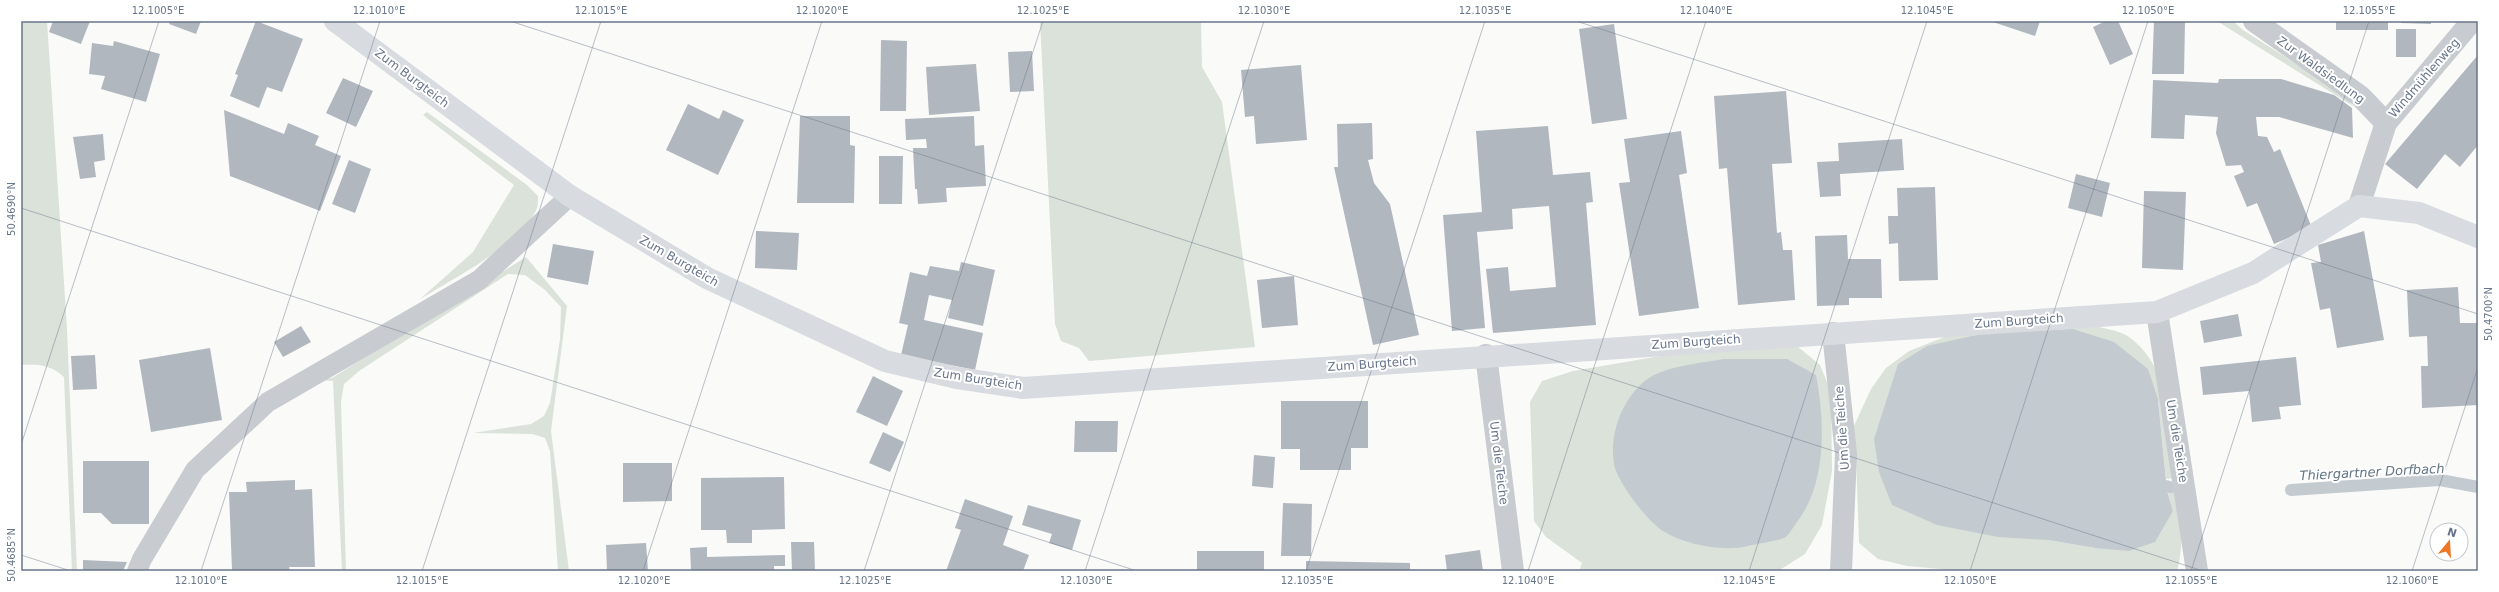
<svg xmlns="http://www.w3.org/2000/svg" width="2499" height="592" viewBox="0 0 2499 592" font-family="'DejaVu Sans',sans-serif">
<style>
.green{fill:#dbe2d9}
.water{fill:#c3cbd1}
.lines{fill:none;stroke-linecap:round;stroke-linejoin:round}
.stream{stroke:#c3cbd1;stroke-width:12}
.building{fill:#b0b7bf}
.lane{stroke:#c8cbcf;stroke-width:20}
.street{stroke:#c8cbcf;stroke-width:22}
.secondary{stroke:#d8dbe0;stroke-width:22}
.ticks{fill:none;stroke:#67758a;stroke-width:1;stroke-opacity:0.45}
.labels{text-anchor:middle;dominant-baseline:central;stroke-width:4;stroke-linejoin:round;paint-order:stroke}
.street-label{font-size:12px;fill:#67758a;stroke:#fff}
.water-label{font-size:13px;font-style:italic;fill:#637685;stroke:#fff}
.neatline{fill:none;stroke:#67758a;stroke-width:1.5}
.ticks-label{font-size:10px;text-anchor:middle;fill:#67758a}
</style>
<rect width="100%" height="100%" fill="#fafaf8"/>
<path class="green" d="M 21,21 L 47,21 L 67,329 L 77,571 L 72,571 L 64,377 C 51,365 39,364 21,365 Z
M 1040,21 L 1201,21 L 1202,67 L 1222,102 L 1255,347 L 1089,361 L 1079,348 L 1061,341 L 1055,324 Z
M 2217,21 L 2233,21 L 2243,30 L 2343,94 L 2353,106 Z
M 427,112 L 527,185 L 538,196 C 538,200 538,205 537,208 C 524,243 450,280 419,300 L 473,252 L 514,185 L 423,115 Z
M 526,257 L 567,306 L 551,431 L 569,571 L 558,571 L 550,451 L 545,438 L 533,434 L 473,433 L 531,424 L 544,416 L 550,403 L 560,339 L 561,307 L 545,290 L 525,275 L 508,274 L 359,371 L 344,384 L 341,402 L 346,571 L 342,571 L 333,381 L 321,380 L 332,378 Z
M 2088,324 C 2100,328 2119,330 2129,337 C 2172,368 2171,431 2176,478 L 2166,479 L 2158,399 L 2048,540 L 2095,548 L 2173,511 L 2167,491 L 2176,492 C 2182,517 2184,546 2177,571 L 1962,571 L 1907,566 L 1878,559 L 1859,543 L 1856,457 L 1853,428 L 1871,389 L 1886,368 L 1909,351 L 1947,336 Z
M 1736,343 L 1797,346 L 1820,365 L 1831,392 L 1832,471 L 1822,525 L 1805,554 L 1778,571 L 1592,571 L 1580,569 L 1582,563 L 1546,537 L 1534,521 L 1530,402 L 1542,381 L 1573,371 Z"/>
<path class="water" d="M 2073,329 L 2114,342 L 2148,369 L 2158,399 L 2167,491 L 2173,511 L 2155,542 L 2129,551 L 2095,548 L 2048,540 L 1998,537 L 1937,525 L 1892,505 L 1879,472 L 1874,439 L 1898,364 L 1927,346 L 1981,334 Z
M 1724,359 L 1787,359 L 1816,375 C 1825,422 1827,483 1797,522 C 1793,527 1790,533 1786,537 C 1779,541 1756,544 1748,546 C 1723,552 1685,545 1663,531 C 1648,522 1617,482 1614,464 C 1609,434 1622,399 1646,380 C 1664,366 1702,363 1724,359 Z"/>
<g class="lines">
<path class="stream" d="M 2166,486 L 2170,487
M 2291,490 L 2440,480 L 2478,487"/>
</g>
<path class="building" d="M 53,21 L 90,21 L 81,44 L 49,32 Z
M 170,21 L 201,21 L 196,34 L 169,24 Z
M 256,21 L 303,39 L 282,92 L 267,87 L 259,108 L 230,96 L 238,75 L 235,74 Z
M 1990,21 L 2040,21 L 2035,36 Z
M 2106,21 L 2118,21 L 2133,54 L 2110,65 L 2093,27 Z
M 2154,21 L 2185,21 L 2184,74 L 2152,74 Z
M 2336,21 L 2388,21 L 2388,30 L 2336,30 Z
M 2401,21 L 2431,21 L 2431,24 L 2401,23 Z
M 1614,24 L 1627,119 L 1592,124 L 1579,29 Z
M 2396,29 L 2416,29 L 2416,57 L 2396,57 Z
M 881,40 L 907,41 L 906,111 L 880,111 Z
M 114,41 L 160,54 L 146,102 L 101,89 L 105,76 L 89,74 L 92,43 L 113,46 Z
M 1032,51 L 1034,91 L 1010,92 L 1008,52 Z
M 2478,55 L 2478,145 L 2460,167 L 2445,154 L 2417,189 L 2385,164 Z
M 976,64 L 980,111 L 929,115 L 926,67 Z
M 1301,65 L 1307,140 L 1256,144 L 1254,116 L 1245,117 L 1241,70 Z
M 343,78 L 373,91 L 356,127 L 326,113 Z
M 2219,79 L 2281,79 L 2334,95 L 2352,108 L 2353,138 L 2279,117 L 2256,117 L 2258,136 L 2267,137 L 2274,152 L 2280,149 L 2312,228 L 2274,244 L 2257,203 L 2247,207 L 2234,176 L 2244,172 L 2241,165 L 2226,166 L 2216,133 L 2218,117 L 2185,115 L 2184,139 L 2151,138 L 2153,80 L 2218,83 Z
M 1786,91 L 1792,163 L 1772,164 L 1777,233 L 1781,232 L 1783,250 L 1792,250 L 1795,300 L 1738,305 L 1727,168 L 1719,169 L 1714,96 Z
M 688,104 L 719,119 L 723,110 L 744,120 L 718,175 L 666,150 Z
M 224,110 L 284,134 L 288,123 L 319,136 L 315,145 L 341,156 L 320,211 L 230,176 Z
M 800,116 L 850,116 L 850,145 L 855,146 L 854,203 L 797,203 Z
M 974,116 L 975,146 L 984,145 L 986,186 L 946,188 L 947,202 L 918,204 L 917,189 L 915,189 L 913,148 L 927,148 L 926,139 L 906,140 L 905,119 Z
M 1372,123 L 1373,159 L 1368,160 L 1374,183 L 1390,204 L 1419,335 L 1373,345 L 1334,167 L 1338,167 L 1337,124 Z
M 1548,126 L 1553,175 L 1590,172 L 1593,202 L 1586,203 L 1596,325 L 1493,333 L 1486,269 L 1508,267 L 1510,291 L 1556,287 L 1549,206 L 1512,209 L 1513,229 L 1477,232 L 1485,328 L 1452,331 L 1443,215 L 1482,212 L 1476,131 Z
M 1681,131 L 1687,173 L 1679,175 L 1699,308 L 1639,316 L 1619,183 L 1630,182 L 1624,139 Z
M 103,134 L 105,160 L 94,162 L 96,177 L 80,179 L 73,137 Z
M 1902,139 L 1904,170 L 1840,174 L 1841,196 L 1820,197 L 1817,162 L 1839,161 L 1838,143 Z
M 879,156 L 903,156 L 902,204 L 879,204 Z
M 349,160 L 371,169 L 355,213 L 332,204 Z
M 2076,174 L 2110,183 L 2102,217 L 2068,208 Z
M 1935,187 L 1938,280 L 1899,281 L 1898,243 L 1889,244 L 1888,216 L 1898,216 L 1897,188 Z
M 2144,191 L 2186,192 L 2183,270 L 2142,268 Z
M 756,231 L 799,233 L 797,270 L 755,268 Z
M 2364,231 L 2384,340 L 2337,348 L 2330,308 L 2320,310 L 2311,263 L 2321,262 L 2318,245 Z
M 1847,235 L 1848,259 L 1881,259 L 1882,298 L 1849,298 L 1849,305 L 1817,306 L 1815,236 Z
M 553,244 L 594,251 L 588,285 L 547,277 Z
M 961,262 L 995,270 L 983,326 L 948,318 L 952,300 L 929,295 L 924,320 L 983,333 L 975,370 L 901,355 L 908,325 L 899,323 L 910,272 L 927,276 L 930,266 L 959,271 Z
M 1294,276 L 1298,325 L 1262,328 L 1257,280 Z
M 2458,287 L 2460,323 L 2478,323 L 2478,405 L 2422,408 L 2421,366 L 2428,366 L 2427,336 L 2409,337 L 2407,290 Z
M 2238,314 L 2242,336 L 2204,343 L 2200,321 Z
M 301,326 L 311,342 L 283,357 L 274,342 Z
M 210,348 L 222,420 L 151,432 L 139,360 Z
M 95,355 L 97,389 L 73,390 L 71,356 Z
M 2296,357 L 2301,405 L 2279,407 L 2281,419 L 2252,422 L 2249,391 L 2203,395 L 2200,367 Z
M 873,376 L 903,391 L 887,426 L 856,412 Z
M 1281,401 L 1368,401 L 1368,448 L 1351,448 L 1351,470 L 1300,470 L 1300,449 L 1281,449 Z
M 1075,421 L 1118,421 L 1117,452 L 1074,452 Z
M 883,432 L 904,442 L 890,472 L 869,463 Z
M 1254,455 L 1275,457 L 1273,488 L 1252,486 Z
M 83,461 L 149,461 L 149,524 L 112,524 L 101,513 L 83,513 Z
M 623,463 L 672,463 L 672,501 L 623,502 Z
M 784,477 L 785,529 L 752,530 L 752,543 L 727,543 L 726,530 L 701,530 L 701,478 Z
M 295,480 L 295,490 L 312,489 L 315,567 L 289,567 L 290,571 L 232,570 L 229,492 L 247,492 L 246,482 Z
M 965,499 L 1013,516 L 1003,545 L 1029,555 L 1023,571 L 946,571 L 961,530 L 955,528 Z
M 1283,503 L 1312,504 L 1311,556 L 1281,556 Z
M 1028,505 L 1081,520 L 1072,550 L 1049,543 L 1052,534 L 1022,525 Z
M 791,542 L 814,542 L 815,571 L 792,571 Z
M 646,543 L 648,571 L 607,571 L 606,545 Z
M 707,547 L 707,557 L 785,555 L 785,566 L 774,566 L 774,571 L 691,571 L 690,548 Z
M 1480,550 L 1483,571 L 1447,571 L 1445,555 Z
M 1197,551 L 1264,551 L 1264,571 L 1197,571 Z
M 83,560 L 127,562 L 123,571 L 83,571 Z
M 1306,561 L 1410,563 L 1410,571 L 1306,571 Z"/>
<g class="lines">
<path class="lane" d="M 137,571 L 142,559 L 195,470 L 268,402 L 479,280 L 570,196"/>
<path class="street" d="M 2254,21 L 2360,96 L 2386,123
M 2359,206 L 2386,123 L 2472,21
M 2157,312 L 2197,571
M 1833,333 L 1846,454 L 1841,571
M 1486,355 L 1513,571"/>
<path class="secondary" d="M 335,21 L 570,196 L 707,278 L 885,361 L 957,378 L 1023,388 L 2157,312 L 2253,273 L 2359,206 L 2419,213 L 2478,237"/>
</g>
<path class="ticks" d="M 510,21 L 2203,571M 1576,21 L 2478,314M 21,208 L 1137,571M 21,445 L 159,21M 21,555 L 71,571M 201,571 L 380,21M 422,571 L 601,21M 643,571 L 822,21M 864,571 L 1043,21M 1085,571 L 1264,21M 1306,571 L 1485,21M 1528,571 L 1706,21M 1749,571 L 1927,21M 1970,571 L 2148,21M 2191,571 L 2369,21M 2412,571 L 2478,367"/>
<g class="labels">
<g class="street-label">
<text transform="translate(2321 70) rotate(36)">Zur Waldsiedlung</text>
<text transform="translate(412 78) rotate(37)">Zum Burgteich</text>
<text transform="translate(2424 78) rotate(-49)">Windmühlenweg</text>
<text transform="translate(679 261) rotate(30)">Zum Burgteich</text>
<text transform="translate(2019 321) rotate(-4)">Zum Burgteich</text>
<text transform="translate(1696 342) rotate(-4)">Zum Burgteich</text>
<text transform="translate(1372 364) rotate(-4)">Zum Burgteich</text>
<text transform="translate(978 379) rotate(9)">Zum Burgteich</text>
<text transform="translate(1842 428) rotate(-94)">Um die Teiche</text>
<text transform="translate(2177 441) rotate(81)">Um die Teiche</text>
<text transform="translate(1499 463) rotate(83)">Um die Teiche</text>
</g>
<g class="water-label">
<text transform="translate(2372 472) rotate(-3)">Thiergartner Dorfbach</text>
</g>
</g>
<rect width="2499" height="592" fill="none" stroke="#ffffff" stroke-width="44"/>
<g transform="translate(2449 542) rotate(18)"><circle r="19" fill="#ffffff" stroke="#c2c8d0"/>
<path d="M0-3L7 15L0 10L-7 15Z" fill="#ed7525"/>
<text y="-6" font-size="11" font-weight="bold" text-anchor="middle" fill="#67758a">N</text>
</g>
<rect x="22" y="22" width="2455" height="548" class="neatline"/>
<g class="ticks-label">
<text x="158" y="14">12.1005°E</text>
<text x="379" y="14">12.1010°E</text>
<text x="601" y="14">12.1015°E</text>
<text x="822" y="14">12.1020°E</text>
<text x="1043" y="14">12.1025°E</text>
<text x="1264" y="14">12.1030°E</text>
<text x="1485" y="14">12.1035°E</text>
<text x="1706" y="14">12.1040°E</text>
<text x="1927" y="14">12.1045°E</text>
<text x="2148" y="14">12.1050°E</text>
<text x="2369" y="14">12.1055°E</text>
<text transform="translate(11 209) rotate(-90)" y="4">50.4690°N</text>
<text transform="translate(2488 314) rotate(-90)" y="4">50.4700°N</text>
<text transform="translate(11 555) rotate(-90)" y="4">50.4685°N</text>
<text x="201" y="584">12.1010°E</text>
<text x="422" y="584">12.1015°E</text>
<text x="644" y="584">12.1020°E</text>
<text x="865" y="584">12.1025°E</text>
<text x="1086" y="584">12.1030°E</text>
<text x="1307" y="584">12.1035°E</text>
<text x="1528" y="584">12.1040°E</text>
<text x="1749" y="584">12.1045°E</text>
<text x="1970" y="584">12.1050°E</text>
<text x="2191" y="584">12.1055°E</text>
<text x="2412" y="584">12.1060°E</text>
</g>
</svg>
